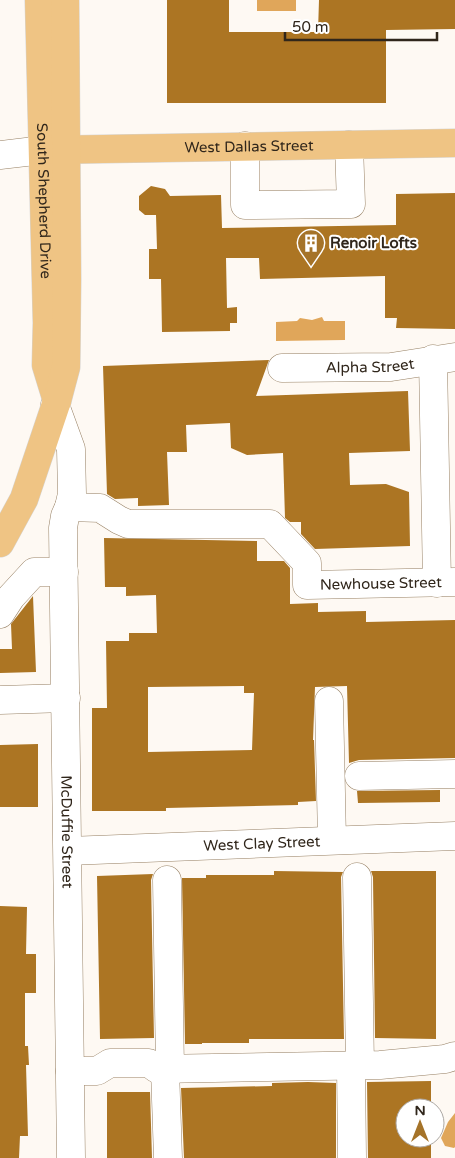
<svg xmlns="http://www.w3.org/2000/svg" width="455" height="1158" viewBox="0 0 455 1158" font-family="'Varela Round',sans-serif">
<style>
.water{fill:#e0a65a}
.building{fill:#ac7523;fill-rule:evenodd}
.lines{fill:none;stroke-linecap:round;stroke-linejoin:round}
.minor-casing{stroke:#978064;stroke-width:29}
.major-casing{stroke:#d6d4d1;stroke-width:29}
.minor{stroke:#fff;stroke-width:28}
.major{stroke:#efc484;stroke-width:28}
.labels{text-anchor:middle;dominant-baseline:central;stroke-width:4;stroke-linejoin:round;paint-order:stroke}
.street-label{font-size:15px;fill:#30261b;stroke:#fff}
.poi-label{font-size:15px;font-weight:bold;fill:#30261b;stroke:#fff;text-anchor:start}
</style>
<rect width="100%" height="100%" fill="#fef9f3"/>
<path class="water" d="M 257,0 L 296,0 L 296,11 L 257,11 Z
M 322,317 L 324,321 L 345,321 L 345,340 L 276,341 L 276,322 L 297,321 L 300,318 L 312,320 Z
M 455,1113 L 455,1147 L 454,1148 L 445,1146 L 441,1138 L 448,1122 Z"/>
<path class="building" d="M 167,0 L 229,0 L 229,32 L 318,32 L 319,0 L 455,0 L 455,29 L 386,30 L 386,103 L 167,103 Z
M 151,186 L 165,189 L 170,196 L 221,195 L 222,228 L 396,225 L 396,194 L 455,193 L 455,329 L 396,328 L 397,318 L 385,318 L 385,276 L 260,279 L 259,258 L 226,258 L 227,308 L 237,307 L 237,323 L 230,323 L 230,331 L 162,332 L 161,279 L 149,279 L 149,249 L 157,249 L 156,215 L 145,215 L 139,210 L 139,196 Z
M 269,360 L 256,396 L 408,391 L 410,451 L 349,453 L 350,485 L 386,484 L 409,492 L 410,546 L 315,549 L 301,534 L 301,522 L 290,522 L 285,518 L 283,453 L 247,455 L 231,448 L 230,423 L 186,425 L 187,452 L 167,452 L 169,505 L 138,506 L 138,498 L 115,499 L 107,494 L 103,366 Z
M 104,538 L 257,541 L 257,561 L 284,561 L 290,568 L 290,604 L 318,603 L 318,612 L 366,611 L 366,622 L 455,620 L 455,758 L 359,760 L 349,763 L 347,686 L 315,687 L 313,740 L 314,740 L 316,801 L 298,802 L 298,805 L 166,808 L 166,811 L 92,811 L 92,708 L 107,708 L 106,641 L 129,641 L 129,633 L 157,633 L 156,595 L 126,596 L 126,587 L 105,587 ZM 244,686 L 244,693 L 254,693 L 252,750 L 148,752 L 148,687 Z
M 33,596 L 36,672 L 0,673 L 0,649 L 12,649 L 11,624 Z
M 38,744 L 38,807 L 0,807 L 0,745 Z
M 440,790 L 440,802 L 358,803 L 357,791 Z
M 274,871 L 343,872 L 341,877 L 344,1039 L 249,1039 L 249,1043 L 202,1043 L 202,1044 L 185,1044 L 182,878 L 206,878 L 206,875 L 274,875 Z
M 371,871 L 436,871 L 436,1039 L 375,1038 L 373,877 Z
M 153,874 L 151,880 L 154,1038 L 100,1039 L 97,876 Z
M 0,906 L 27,907 L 26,954 L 36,954 L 36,993 L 25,993 L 25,1046 L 28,1046 L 29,1065 L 26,1065 L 28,1136 L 20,1136 L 19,1158 L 0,1158 Z
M 431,1081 L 431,1108 L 405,1108 L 405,1138 L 431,1138 L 431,1158 L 368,1158 L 367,1082 Z
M 308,1082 L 336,1083 L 336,1158 L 184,1158 L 181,1088 L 272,1086 L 272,1083 Z
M 107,1092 L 150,1092 L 152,1158 L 107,1158 Z"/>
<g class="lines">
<g class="minor-casing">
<g id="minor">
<path d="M 245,146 L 245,205 L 351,204 L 349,145"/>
<path d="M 0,155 L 43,150"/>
<path d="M 433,359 L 437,583"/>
<path id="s1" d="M 282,368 L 391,367 L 455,357"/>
<path id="s2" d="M 55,405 L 71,449 L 72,494 L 69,507 L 65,516 L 63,528 L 71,1158"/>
<path id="s3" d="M 69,507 L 100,508 L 119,520 L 128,524 L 270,524 L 307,563 L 307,585 L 455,582"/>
<path d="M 0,614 L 11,597 L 34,572 L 64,572"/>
<path d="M 0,700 L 66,698"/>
<path d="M 329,701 L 332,840"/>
<path d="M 359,776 L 455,774"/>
<path id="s4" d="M 68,851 L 455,836"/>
<path d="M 357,877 L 360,1066"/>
<path d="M 167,880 L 170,1069"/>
<path d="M 351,1066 L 352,1158"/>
<path d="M 165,1069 L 168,1158"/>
<path d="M 70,1071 L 97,1071 L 110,1063 L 149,1063 L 157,1069 L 380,1065 L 445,1059 L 455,1056"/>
</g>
</g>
<g class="major-casing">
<g id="major">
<path id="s5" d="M 39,0 L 47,323 L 46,365 L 57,401"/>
<path id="s6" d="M 43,150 L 455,143"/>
<path d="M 0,543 L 24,499 L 57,401 L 66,367 L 67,279 L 65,0"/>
</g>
</g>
<use href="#minor" class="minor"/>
<use href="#major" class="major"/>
</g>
<defs>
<g id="building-pin" transform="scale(1.4375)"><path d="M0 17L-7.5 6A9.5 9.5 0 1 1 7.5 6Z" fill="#a57329" stroke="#fff"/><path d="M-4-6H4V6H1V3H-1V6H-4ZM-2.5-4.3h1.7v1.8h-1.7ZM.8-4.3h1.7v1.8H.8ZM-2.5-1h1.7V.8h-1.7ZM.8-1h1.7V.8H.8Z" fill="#fff"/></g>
</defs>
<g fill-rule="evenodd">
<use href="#building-pin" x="311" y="243"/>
</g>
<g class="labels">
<g class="street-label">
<text stroke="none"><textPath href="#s6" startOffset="206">West Dallas Street</textPath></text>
<text stroke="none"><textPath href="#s5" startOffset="201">South Shepherd Drive</textPath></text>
<text stroke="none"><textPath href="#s1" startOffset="88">Alpha Street</textPath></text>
<text stroke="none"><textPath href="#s3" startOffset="355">Newhouse Street</textPath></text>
<text stroke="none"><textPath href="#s2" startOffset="431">McDuffie Street</textPath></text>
<text stroke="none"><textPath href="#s4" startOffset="194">West Clay Street</textPath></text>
</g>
<g class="poi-label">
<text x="330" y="243">Renoir Lofts</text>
</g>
</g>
<g transform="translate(420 1123)"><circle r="24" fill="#ffffff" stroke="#aca8a4"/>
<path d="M0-4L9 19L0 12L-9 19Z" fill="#a57329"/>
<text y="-8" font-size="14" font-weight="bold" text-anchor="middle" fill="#30261b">N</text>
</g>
<path d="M285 32v8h152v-8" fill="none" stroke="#30261b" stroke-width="2.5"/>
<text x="292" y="32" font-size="15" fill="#30261b" stroke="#ffffff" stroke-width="4" paint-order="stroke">50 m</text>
</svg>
